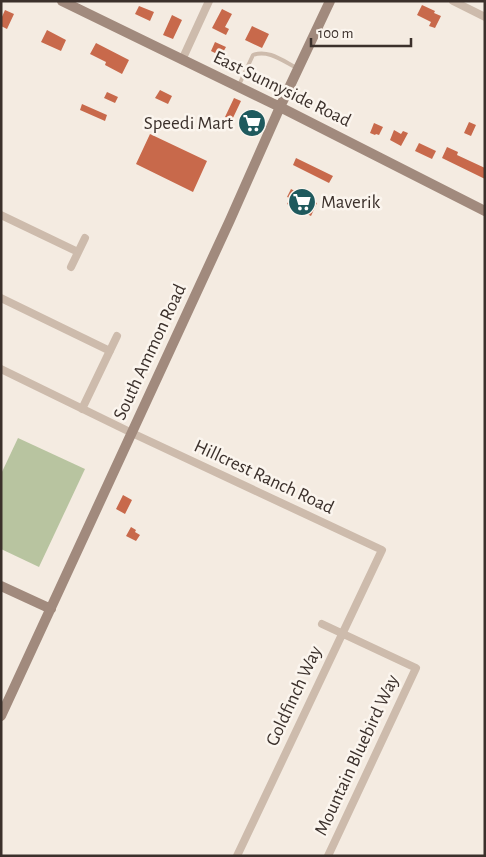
<svg xmlns="http://www.w3.org/2000/svg" width="486" height="857" viewBox="0 0 486 857" font-family="'Alegreya Sans',sans-serif">
<style>
.green{fill:#b8c4a0}
.building{fill:#c8694b}
.lines{fill:none;stroke-linecap:round;stroke-linejoin:round}
.lane{stroke:#cdbbac;stroke-width:4}
.street{stroke:#cdbbac;stroke-width:8}
.secondary{stroke:#a18a7d;stroke-width:10}
.labels{text-anchor:middle;dominant-baseline:central;stroke-width:5;stroke-linejoin:round;paint-order:stroke}
.street-label{font-size:19px;fill:#3b302b;stroke:#fbf5ee}
.poi-label{font-size:19px;fill:#3b302b;stroke:#fbf5ee;text-anchor:end}
</style>
<rect width="100%" height="100%" fill="#f4ebe1"/>
<path class="green" d="M 18,438 L 85,469 L 39,567 L 1,549 L 1,474 Z"/>
<path class="building" d="M 422,5 L 435,11 L 434,13 L 441,16 L 435,28 L 429,26 L 431,22 L 417,15 Z
M 139,6 L 154,12 L 150,21 L 135,14 Z
M 222,9 L 232,14 L 225,27 L 229,29 L 226,35 L 212,28 Z
M 5,10 L 14,14 L 7,29 L 1,26 L 1,19 Z
M 172,15 L 182,20 L 173,39 L 163,35 Z
M 252,26 L 269,34 L 262,48 L 245,40 Z
M 47,30 L 66,40 L 61,51 L 41,42 Z
M 215,42 L 226,47 L 221,56 L 211,51 Z
M 96,43 L 129,60 L 122,74 L 105,65 L 106,62 L 90,54 Z
M 160,90 L 172,96 L 168,104 L 155,98 Z
M 107,92 L 118,97 L 115,103 L 104,98 Z
M 234,98 L 241,101 L 232,120 L 225,117 Z
M 82,104 L 107,115 L 105,121 L 80,110 Z
M 253,111 L 263,115 L 253,136 L 243,132 Z
M 469,122 L 476,125 L 471,136 L 464,133 Z
M 374,123 L 383,127 L 379,135 L 376,134 L 375,135 L 370,133 Z
M 394,130 L 401,134 L 403,131 L 408,133 L 401,146 L 390,140 Z
M 150,134 L 207,161 L 193,192 L 136,164 Z
M 419,143 L 436,151 L 432,159 L 415,151 Z
M 447,147 L 458,152 L 457,155 L 485,168 L 485,179 L 442,158 Z
M 296,158 L 333,176 L 329,183 L 293,165 Z
M 291,189 L 317,203 L 311,216 L 287,204 L 290,198 L 287,197 Z
M 123,495 L 132,500 L 125,514 L 116,509 Z
M 131,527 L 136,530 L 135,532 L 140,535 L 136,541 L 126,536 Z"/>
<g class="lines">
<path class="lane" d="M 239,85 L 253,55 C 268,49 283,61 297,68"/>
<path class="street" d="M 453,1 L 485,17
M 182,60 L 209,1
M 1,215 L 78,252
M 71,267 L 85,238
M 1,298 L 110,351
M 1,369 L 132,433 L 382,550 L 237,856
M 82,409 L 117,336
M 322,624 L 416,668 L 328,856"/>
<path class="secondary" d="M 62,1 L 280,107 L 485,211
M 1,586 L 51,609
M 1,716 L 230,220 L 280,107 L 330,1"/>
</g>
<defs>
<g id="supermarket-disc" transform="scale(1.4375)"><circle r="9.5" fill="#1f5a5e" stroke="#fbf5ee"/><path d="M-6-5.5h2.5l.6 2H6L4.5 2H-2.5L-4.4-4H-6ZM-1.5 3.2a1.3 1.3 0 1 0 .1 0ZM3 3.2a1.3 1.3 0 1 0 .1 0Z" fill="#fff"/></g>
</defs>
<g fill-rule="evenodd">
<use href="#supermarket-disc" x="252" y="123"/>
<use href="#supermarket-disc" x="302" y="202"/>
</g>
<g class="labels">
<g class="street-label">
<text transform="translate(282 89) rotate(26)">East Sunnyside Road</text>
<text transform="translate(150 352) rotate(-65)">South Ammon Road</text>
<text transform="translate(264 477) rotate(25)">Hillcrest Ranch Road</text>
<text transform="translate(294 696) rotate(-65)">Goldfinch Way</text>
<text transform="translate(357 755) rotate(-65)">Mountain Bluebird Way</text>
</g>
<g class="poi-label">
<text x="233" y="123">Speedi Mart</text>
<text x="321" y="202" text-anchor="start">Maverik</text>
</g>
</g>
<rect width="486" height="857" fill="none" stroke="#3b302b" stroke-width="5"/>
<path d="M311 38v8h100v-8" fill="none" stroke="#3b302b" stroke-width="2.5"/>
<text x="318" y="38" font-size="15" fill="#3b302b" stroke="#fbf5ee" stroke-width="4" paint-order="stroke">100 m</text>
</svg>
